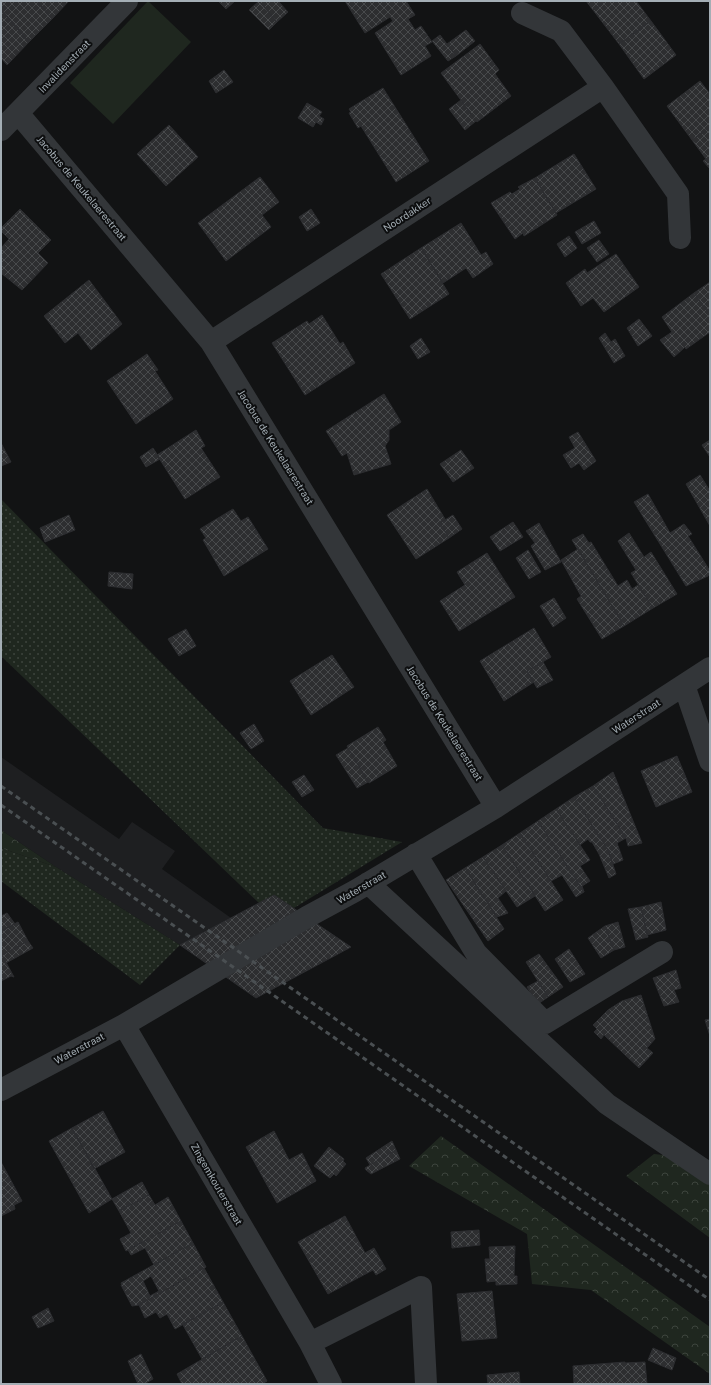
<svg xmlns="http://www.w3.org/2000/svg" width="711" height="1385" viewBox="0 0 711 1385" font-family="'Public Sans',sans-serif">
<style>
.built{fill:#1e1f21}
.grass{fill:url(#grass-dots)}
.forest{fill:url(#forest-crowns)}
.park{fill:#1f271f}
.building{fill:url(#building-cross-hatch);stroke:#2c2d30;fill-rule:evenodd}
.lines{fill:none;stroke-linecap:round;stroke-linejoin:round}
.minor{stroke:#333639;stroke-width:22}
.rail{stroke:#4a4f52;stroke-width:3;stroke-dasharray:5 4;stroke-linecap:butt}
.labels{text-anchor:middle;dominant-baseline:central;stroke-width:4;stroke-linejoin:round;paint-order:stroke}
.street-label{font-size:10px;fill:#a4aeb5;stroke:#0d0e0f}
</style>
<defs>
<pattern id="grass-dots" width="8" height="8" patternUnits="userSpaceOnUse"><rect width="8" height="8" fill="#1f271f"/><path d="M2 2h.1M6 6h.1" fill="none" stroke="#3d443d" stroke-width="1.8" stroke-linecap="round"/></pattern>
<pattern id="forest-crowns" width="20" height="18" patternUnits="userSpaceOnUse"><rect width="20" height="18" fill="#1f271f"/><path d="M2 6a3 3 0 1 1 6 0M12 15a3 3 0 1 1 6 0" fill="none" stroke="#3d443d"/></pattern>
<pattern id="building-cross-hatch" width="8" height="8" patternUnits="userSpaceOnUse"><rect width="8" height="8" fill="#2d2e30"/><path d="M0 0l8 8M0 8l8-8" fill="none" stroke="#484a4c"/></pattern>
</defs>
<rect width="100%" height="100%" fill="#121314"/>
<path class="built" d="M 1,757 L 119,839 L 132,822 L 175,851 L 162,869 L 231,918 L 180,945 L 56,867 L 1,830 Z"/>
<path class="grass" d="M 1,499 L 323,828 L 402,842 L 294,908 L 274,895 L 259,903 L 1,656 Z
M 1,848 L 56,867 L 180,945 L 140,985 L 1,881 Z"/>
<path class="forest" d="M 1,830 L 56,867 L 1,848 Z
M 441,1136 L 710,1327 L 710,1374 L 591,1290 L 532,1284 L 527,1234 L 409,1166 Z
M 654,1154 L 710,1160 L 710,1238 L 626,1176 Z"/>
<path class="park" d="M 148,1 L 191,42 L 113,124 L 70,83 Z"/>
<path class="building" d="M 1,1 L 37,1 L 52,19 L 29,42 L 1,9 Z
M 37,1 L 69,1 L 52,19 Z
M 218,1 L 235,1 L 226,9 Z
M 259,1 L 278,1 L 288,12 L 277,22 Z
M 259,1 L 277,22 L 269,30 L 249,10 Z
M 345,1 L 406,1 L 415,15 L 408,19 L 415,30 L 421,26 L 432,42 L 425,46 L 431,56 L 401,75 L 375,33 L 393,21 L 390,17 L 365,33 Z
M 586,1 L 605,1 L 593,10 Z
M 605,1 L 636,1 L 651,21 L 619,44 L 593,10 Z
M 1,9 L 29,42 L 7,65 L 1,58 Z
M 651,21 L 676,55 L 644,79 L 619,44 Z
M 466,30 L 475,41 L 456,56 L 447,44 Z
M 440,35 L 456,56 L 448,61 L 432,41 Z
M 480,44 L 499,70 L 495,74 L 511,96 L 477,122 L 441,73 Z
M 224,70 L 233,82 L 216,93 L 209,81 Z
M 700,81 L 710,94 L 710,127 L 692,140 L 667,106 Z
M 383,88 L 429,161 L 396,182 L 361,126 L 358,128 L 349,113 L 351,112 L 349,109 Z
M 461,100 L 476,121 L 465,130 L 449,109 Z
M 307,103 L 322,112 L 319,116 L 324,119 L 321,125 L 316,122 L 313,127 L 298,118 Z
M 169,125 L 198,157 L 166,186 L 137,154 Z
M 710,127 L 710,169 L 703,161 L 706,159 L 692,140 Z
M 574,154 L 596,189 L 556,213 L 535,178 Z
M 260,177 L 279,202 L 262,215 L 271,227 L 226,261 L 198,223 Z
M 535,178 L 557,215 L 524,236 L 523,233 L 515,239 L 491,203 L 510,192 L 512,194 L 520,189 L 518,187 Z
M 20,209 L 51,240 L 38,253 L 48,263 L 22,290 L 1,273 L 1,248 L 9,239 L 1,231 L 1,228 Z
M 311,209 L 320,223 L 307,231 L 299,217 Z
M 594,221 L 601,233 L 582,244 L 575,232 Z
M 461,223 L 481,255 L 486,252 L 493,264 L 473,278 L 466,268 L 443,283 L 421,248 Z
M 569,236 L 577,248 L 565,257 L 557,244 Z
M 599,240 L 609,254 L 597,262 L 587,248 Z
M 421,248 L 449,294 L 410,319 L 381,274 Z
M 616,254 L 639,287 L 604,312 L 593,298 L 581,306 L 566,283 L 585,269 L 587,273 Z
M 89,280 L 122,324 L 91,350 L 78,333 L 65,343 L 44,316 Z
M 710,282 L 710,315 L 694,293 Z
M 694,293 L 710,315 L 710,332 L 686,349 L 685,347 L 674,357 L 660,340 L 672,332 L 662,317 Z
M 322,315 L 340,344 L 343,342 L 355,363 L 305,395 L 272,343 L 307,321 L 309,324 Z
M 639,319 L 652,336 L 638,346 L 627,328 Z
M 605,333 L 611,342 L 615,339 L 625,356 L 614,363 L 599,338 Z
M 421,338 L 430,352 L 418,359 L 410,346 Z
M 147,354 L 158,370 L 155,371 L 173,399 L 136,424 L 107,381 Z
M 384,394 L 401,422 L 389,430 L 389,440 L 385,446 L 391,464 L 354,475 L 347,453 L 342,456 L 326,431 Z
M 196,430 L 205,446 L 201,448 L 220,477 L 185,499 L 157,455 Z
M 578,432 L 596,461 L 584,470 L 579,463 L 571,468 L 563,455 L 575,448 L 569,437 Z
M 710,440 L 710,457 L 702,445 Z
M 1,443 L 11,462 L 1,466 Z
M 153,448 L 160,459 L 146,467 L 140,457 Z
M 461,450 L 474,468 L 453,482 L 440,464 Z
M 700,475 L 710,491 L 710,526 L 686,484 Z
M 427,489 L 445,519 L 440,523 L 449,538 L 416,559 L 387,515 Z
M 648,494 L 670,533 L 684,524 L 692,534 L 688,536 L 710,571 L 708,576 L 686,586 L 634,502 Z
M 233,509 L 241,521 L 248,517 L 268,549 L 224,576 L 203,540 L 206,538 L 200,529 Z
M 69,515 L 75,530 L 45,542 L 40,528 Z
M 453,515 L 462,529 L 449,538 L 440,523 Z
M 513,522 L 523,537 L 500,551 L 490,537 Z
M 539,523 L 561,562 L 545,570 L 531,546 L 535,543 L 526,531 Z
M 629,533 L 644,557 L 651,552 L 677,594 L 653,608 L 631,573 L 636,570 L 618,541 Z
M 583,534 L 589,543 L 591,542 L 618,586 L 627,580 L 632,589 L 638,585 L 653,608 L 624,626 L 572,540 Z
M 578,549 L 624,626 L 602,639 L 577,599 L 581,596 L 561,560 Z
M 528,550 L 541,572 L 529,579 L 516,558 Z
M 487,553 L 515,597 L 459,631 L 440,601 L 465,585 L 457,572 Z
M 109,572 L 133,574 L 132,589 L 108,586 Z
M 554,598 L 566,618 L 553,627 L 540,606 Z
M 534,628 L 551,657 L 527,671 L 534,682 L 504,701 L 480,661 Z
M 186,629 L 196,646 L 179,656 L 168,639 Z
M 332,655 L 354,687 L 311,715 L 290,681 Z
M 543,662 L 553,680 L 537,688 L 527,671 Z
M 254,724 L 264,741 L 251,749 L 240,733 Z
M 378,727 L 386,740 L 383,742 L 397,766 L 369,783 L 347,746 Z
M 348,748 L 368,782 L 357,788 L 336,755 Z
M 677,756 L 692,792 L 656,807 L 641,771 Z
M 613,772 L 640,838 L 642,843 L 628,846 L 626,838 L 593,786 Z
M 304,775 L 314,790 L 302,797 L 292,782 Z
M 593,786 L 626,838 L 617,843 L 623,860 L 613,864 L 608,850 L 574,797 Z
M 574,797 L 608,850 L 616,874 L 609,878 L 599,854 L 592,842 L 590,842 L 588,839 L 580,845 L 556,809 Z
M 556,809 L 590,860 L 580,866 L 590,881 L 582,886 L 584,892 L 538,821 Z
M 538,821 L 584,892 L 576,897 L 562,875 L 551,881 L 520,833 Z
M 520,833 L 563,900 L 545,911 L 502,845 Z
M 502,845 L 535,896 L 517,907 L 483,857 Z
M 483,857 L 506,891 L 498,898 L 508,913 L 497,917 L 465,868 Z
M 465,868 L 504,929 L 488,941 L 446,880 Z
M 274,895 L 351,947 L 256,998 L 180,945 Z
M 661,902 L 666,930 L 647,935 L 641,907 Z
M 641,907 L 648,937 L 636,940 L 628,909 Z
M 7,913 L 15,924 L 1,931 L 1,916 Z
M 18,922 L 28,941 L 2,955 L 14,977 L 11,976 L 1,981 L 1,931 Z
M 618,922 L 625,947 L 614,950 L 605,926 Z
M 605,926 L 614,950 L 601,958 L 588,938 Z
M 28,941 L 33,948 L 6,963 L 2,955 Z
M 569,949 L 585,974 L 570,982 L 555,959 Z
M 539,954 L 563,987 L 548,997 L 526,962 Z
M 676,970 L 681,988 L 674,990 L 679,1002 L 664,1006 L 653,978 Z
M 538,981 L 548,997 L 538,1004 L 527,987 Z
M 641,995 L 655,1039 L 647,1048 L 653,1053 L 639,1068 L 604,1035 L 601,1039 L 594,1032 L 597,1029 L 593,1025 L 608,1010 L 622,1001 Z
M 710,1019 L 710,1036 L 705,1020 Z
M 103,1111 L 125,1152 L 94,1169 L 72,1128 Z
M 72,1128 L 112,1199 L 89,1213 L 49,1141 Z
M 274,1131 L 289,1160 L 302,1153 L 316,1181 L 277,1203 L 246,1147 Z
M 392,1141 L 396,1150 L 370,1165 L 366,1158 Z
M 329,1147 L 344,1159 L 343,1161 L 346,1164 L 336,1176 L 334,1174 L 330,1178 L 314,1166 Z
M 396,1150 L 400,1159 L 371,1174 L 366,1170 L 365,1168 Z
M 1,1162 L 22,1201 L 14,1205 L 15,1209 L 1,1216 Z
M 142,1182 L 149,1195 L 119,1211 L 112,1199 Z
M 149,1195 L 155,1205 L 168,1197 L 181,1221 L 126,1251 L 120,1239 L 131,1233 L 119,1211 Z
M 345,1216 L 365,1253 L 374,1248 L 386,1269 L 376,1275 L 373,1270 L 328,1294 L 298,1242 Z
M 181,1221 L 193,1243 L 154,1265 L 145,1248 L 131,1255 L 128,1250 Z
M 479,1230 L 480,1245 L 452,1248 L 451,1232 Z
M 193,1243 L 206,1267 L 139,1305 L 132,1306 L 121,1285 L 122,1285 L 121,1283 ZM 151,1276 L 159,1291 L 150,1296 L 143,1281 Z
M 515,1246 L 514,1276 L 517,1276 L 517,1284 L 496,1285 L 496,1281 L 487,1282 L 485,1259 L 490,1259 L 489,1247 Z
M 204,1268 L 223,1302 L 175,1329 L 167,1314 L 160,1318 L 156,1312 L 145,1318 L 139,1305 Z
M 492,1291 L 497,1338 L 462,1341 L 457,1294 Z
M 223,1302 L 242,1336 L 202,1359 L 183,1325 Z
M 48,1308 L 54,1321 L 38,1328 L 32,1317 Z
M 242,1336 L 267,1381 L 262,1384 L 182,1384 L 177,1374 Z
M 653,1348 L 676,1358 L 672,1370 L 648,1360 Z
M 141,1354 L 153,1379 L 144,1384 L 138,1384 L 128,1361 Z
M 625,1362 L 625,1363 L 645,1362 L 647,1384 L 574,1384 L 573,1366 Z
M 519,1372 L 520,1384 L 488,1384 L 487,1375 Z"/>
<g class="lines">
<path class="minor" d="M 522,13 L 561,31 L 603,87 L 678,194 L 680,238
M 18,113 L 211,342 L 496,807
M 1,130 L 127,1
M 211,342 L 603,87
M 684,685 L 710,761
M 416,854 L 476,953 L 545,1023 L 662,952
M 368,883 L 607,1104 L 710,1174
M 124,1025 L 310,1343 L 331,1384
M 1,1090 L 124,1025 L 307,917 L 355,891 L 496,807 L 710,668
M 310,1343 L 421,1287 L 426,1384"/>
<path class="rail" d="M 1,786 L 710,1280
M 1,805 L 710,1300"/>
</g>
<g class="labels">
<g class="street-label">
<text transform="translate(64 66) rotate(-46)">Invalidenstraat</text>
<text transform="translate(82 188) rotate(50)">Jacobus de Keukelaerestraat</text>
<text transform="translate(407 214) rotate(-33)">Noordakker</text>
<text transform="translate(276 447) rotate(58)">Jacobus de Keukelaerestraat</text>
<text transform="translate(636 716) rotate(-33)">Waterstraat</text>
<text transform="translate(445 723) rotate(58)">Jacobus de Keukelaerestraat</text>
<text transform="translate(361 887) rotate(-30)">Waterstraat</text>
<text transform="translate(79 1048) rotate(-28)">Waterstraat</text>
<text transform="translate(217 1184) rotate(60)">Zingemkouterstraat</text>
</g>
</g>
<rect width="711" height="1385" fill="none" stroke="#a4aeb5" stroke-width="4"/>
</svg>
